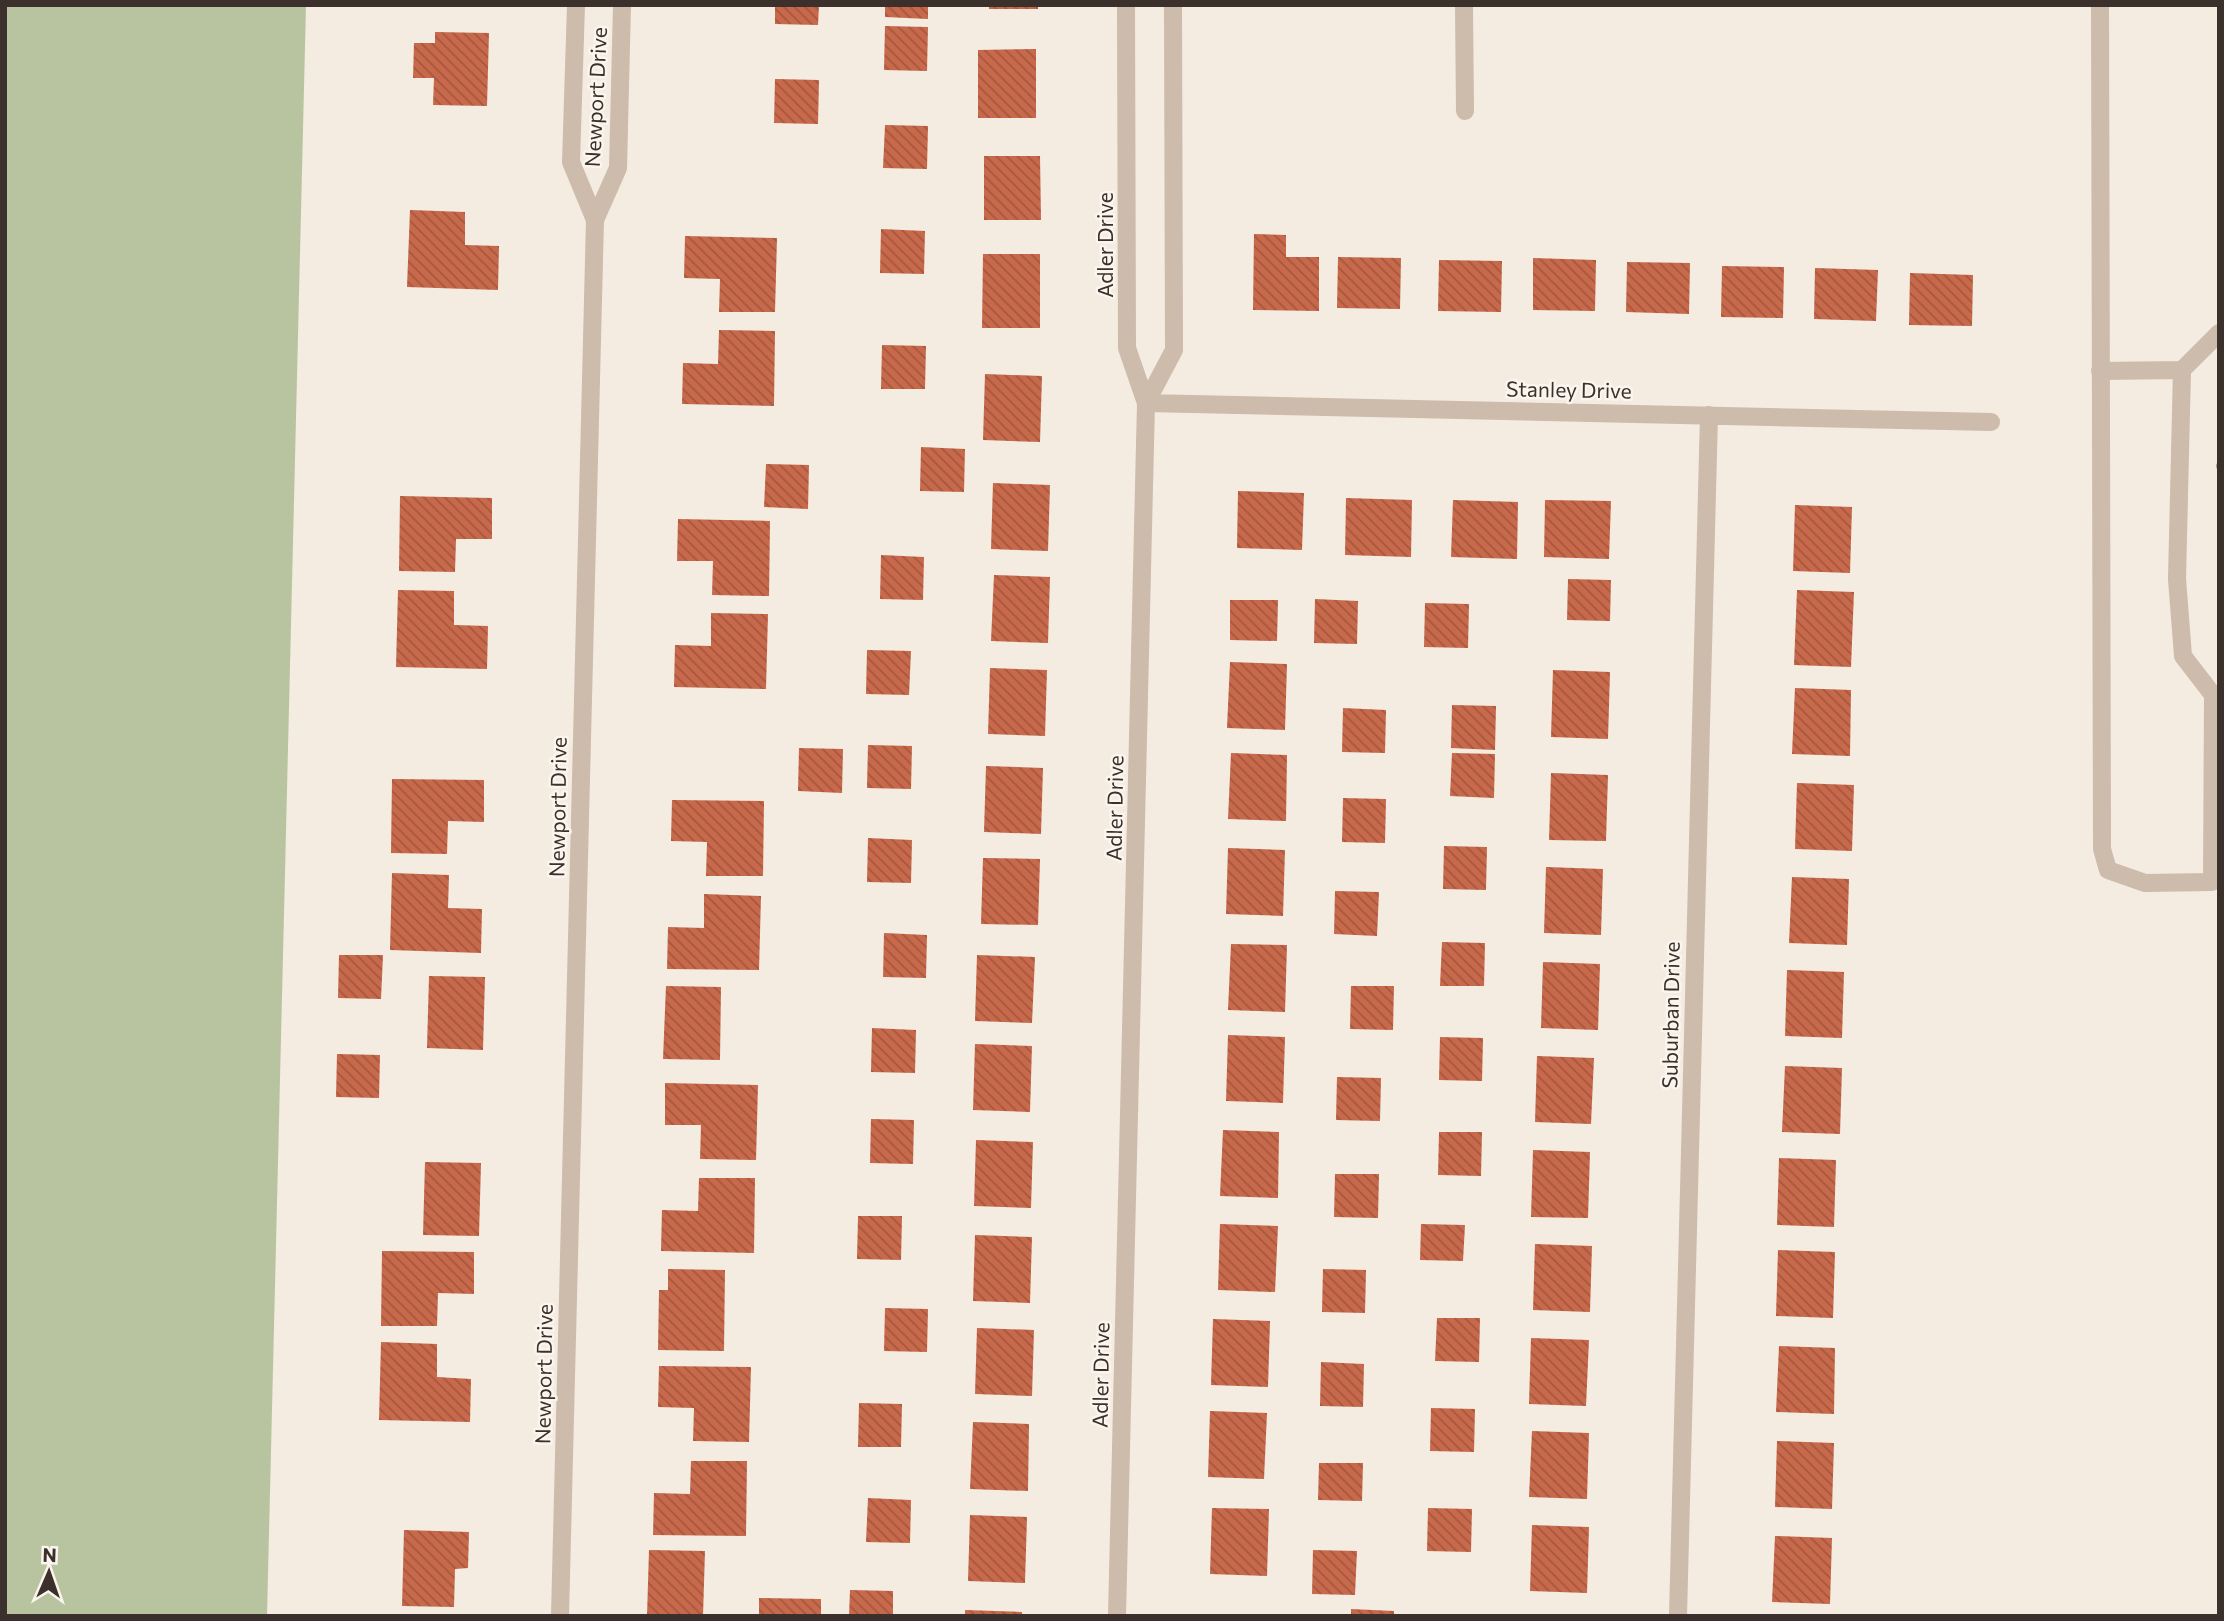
<svg xmlns="http://www.w3.org/2000/svg" width="2224" height="1621" viewBox="0 0 2224 1621" font-family="Commissioner,sans-serif">
<style>
.green{fill:#b8c4a0}
.building{fill:url(#building-back-hatch)}
.lines{fill:none;stroke-linecap:round;stroke-linejoin:round}
.path{stroke:#b9a596;stroke-width:4.5;stroke-dasharray:3.5 3.5;stroke-linecap:butt}
.service{stroke:#cdbbac;stroke-width:18}
.minor{stroke:#cdbbac;stroke-width:18}
.labels{text-anchor:middle;dominant-baseline:central;stroke-width:5;stroke-linejoin:round;paint-order:stroke}
.street-label{font-size:21px;fill:#3b302b;stroke:#fbf5ee}
</style>
<defs>
<pattern id="building-back-hatch" width="6" height="6" patternUnits="userSpaceOnUse" patternTransform="scale(1.75)"><rect width="6" height="6" fill="#c8694b"/><path d="M-1 5l2 2M0 0l6 6M5-1l2 2" fill="none" stroke="#a4573f"/></pattern>
</defs>
<rect width="100%" height="100%" fill="#f4ebe1"/>
<path class="green" d="M 5,5 L 306,5 L 267,1616 L 5,1616 Z"/>
<path class="building" d="M 775,5 L 819,5 L 818,25 L 775,24 Z
M 885,5 L 928,5 L 928,19 L 885,17 Z
M 989,5 L 1038,5 L 1038,9 L 989,9 Z
M 885,26 L 928,27 L 927,71 L 884,70 Z
M 435,32 L 489,33 L 487,106 L 433,105 L 434,78 L 413,78 L 414,43 L 435,43 Z
M 1036,49 L 1036,118 L 978,118 L 978,50 Z
M 775,79 L 819,80 L 818,124 L 774,123 Z
M 885,125 L 928,126 L 927,169 L 883,168 Z
M 984,156 L 1040,156 L 1041,220 L 984,220 Z
M 410,210 L 465,212 L 465,245 L 499,246 L 498,290 L 407,287 Z
M 881,229 L 925,231 L 924,274 L 880,273 Z
M 1254,234 L 1286,235 L 1286,257 L 1319,257 L 1319,311 L 1253,310 Z
M 685,236 L 777,238 L 775,312 L 719,312 L 720,279 L 684,278 Z
M 983,254 L 1040,254 L 1040,328 L 982,328 Z
M 1338,257 L 1401,258 L 1400,309 L 1337,308 Z
M 1533,258 L 1596,260 L 1595,311 L 1533,310 Z
M 1439,260 L 1502,261 L 1501,312 L 1438,311 Z
M 1627,262 L 1690,263 L 1689,314 L 1626,312 Z
M 1722,266 L 1784,267 L 1783,318 L 1721,317 Z
M 1815,268 L 1878,270 L 1876,321 L 1814,319 Z
M 1910,273 L 1973,275 L 1972,326 L 1909,325 Z
M 719,330 L 775,331 L 774,406 L 682,404 L 683,363 L 718,364 Z
M 882,345 L 926,346 L 925,389 L 881,389 Z
M 985,374 L 1042,376 L 1040,442 L 983,440 Z
M 921,447 L 965,449 L 964,492 L 920,491 Z
M 766,464 L 809,465 L 808,509 L 764,507 Z
M 993,483 L 1050,485 L 1048,551 L 991,549 Z
M 1238,491 L 1304,493 L 1302,550 L 1237,548 Z
M 400,496 L 492,498 L 492,539 L 456,539 L 455,572 L 399,571 Z
M 1346,498 L 1412,500 L 1411,557 L 1345,555 Z
M 1453,500 L 1518,502 L 1517,559 L 1451,557 Z
M 1545,500 L 1611,501 L 1609,559 L 1544,557 Z
M 1795,505 L 1852,507 L 1850,573 L 1793,571 Z
M 678,519 L 770,521 L 769,596 L 712,595 L 713,561 L 677,561 Z
M 881,555 L 924,557 L 923,600 L 880,599 Z
M 994,575 L 1050,577 L 1048,643 L 991,641 Z
M 1568,579 L 1611,580 L 1610,621 L 1567,620 Z
M 398,590 L 454,591 L 454,625 L 488,626 L 487,669 L 396,667 Z
M 1797,590 L 1854,592 L 1851,667 L 1794,665 Z
M 1315,599 L 1358,601 L 1357,644 L 1314,643 Z
M 1230,600 L 1278,600 L 1277,641 L 1230,640 Z
M 1425,603 L 1469,604 L 1468,648 L 1424,647 Z
M 711,613 L 768,614 L 766,689 L 674,687 L 675,645 L 711,646 Z
M 867,650 L 911,651 L 909,695 L 866,694 Z
M 1230,662 L 1287,664 L 1285,730 L 1227,728 Z
M 990,668 L 1047,670 L 1045,736 L 988,734 Z
M 1553,670 L 1610,672 L 1608,739 L 1551,737 Z
M 1795,688 L 1851,690 L 1850,756 L 1792,754 Z
M 1452,705 L 1496,706 L 1495,750 L 1451,748 Z
M 1343,708 L 1386,710 L 1385,753 L 1342,752 Z
M 868,745 L 912,746 L 911,789 L 867,788 Z
M 799,748 L 843,749 L 842,793 L 798,791 Z
M 1231,753 L 1287,755 L 1286,821 L 1228,819 Z
M 1452,753 L 1495,754 L 1494,798 L 1450,796 Z
M 986,766 L 1043,768 L 1041,834 L 984,832 Z
M 1551,773 L 1608,775 L 1606,841 L 1549,840 Z
M 392,779 L 484,780 L 484,822 L 448,821 L 447,854 L 391,853 Z
M 1797,783 L 1854,785 L 1852,851 L 1795,849 Z
M 1343,798 L 1386,799 L 1385,843 L 1342,842 Z
M 672,800 L 764,801 L 763,876 L 706,876 L 707,842 L 671,841 Z
M 868,838 L 912,840 L 911,883 L 867,882 Z
M 1444,846 L 1487,847 L 1486,890 L 1443,889 Z
M 1228,848 L 1285,850 L 1283,916 L 1226,914 Z
M 983,858 L 1040,859 L 1038,925 L 981,924 Z
M 1546,867 L 1603,869 L 1601,935 L 1544,933 Z
M 392,873 L 449,875 L 448,908 L 482,909 L 481,953 L 390,950 Z
M 1792,877 L 1849,879 L 1847,945 L 1789,943 Z
M 1335,891 L 1379,892 L 1377,936 L 1334,934 Z
M 704,894 L 761,896 L 759,970 L 667,969 L 668,927 L 704,928 Z
M 884,933 L 927,935 L 926,978 L 883,977 Z
M 1442,942 L 1485,943 L 1484,986 L 1440,986 Z
M 1231,944 L 1287,945 L 1285,1012 L 1228,1010 Z
M 339,955 L 383,955 L 381,999 L 338,998 Z
M 977,955 L 1035,957 L 1032,1023 L 975,1021 Z
M 1543,962 L 1600,964 L 1598,1030 L 1541,1028 Z
M 1787,970 L 1844,972 L 1842,1038 L 1785,1036 Z
M 429,976 L 485,977 L 483,1050 L 427,1048 Z
M 666,986 L 721,987 L 720,1060 L 663,1059 Z
M 1351,986 L 1394,986 L 1393,1030 L 1350,1029 Z
M 872,1028 L 916,1030 L 915,1073 L 871,1072 Z
M 1228,1035 L 1285,1037 L 1283,1103 L 1226,1101 Z
M 1440,1037 L 1483,1038 L 1482,1081 L 1439,1080 Z
M 975,1044 L 1032,1046 L 1030,1112 L 973,1110 Z
M 337,1054 L 380,1055 L 379,1098 L 336,1097 Z
M 1537,1056 L 1594,1058 L 1591,1124 L 1535,1122 Z
M 1785,1066 L 1842,1068 L 1840,1134 L 1782,1132 Z
M 1337,1077 L 1381,1078 L 1380,1121 L 1336,1120 Z
M 665,1083 L 758,1085 L 756,1160 L 700,1159 L 701,1125 L 665,1125 Z
M 871,1119 L 914,1120 L 913,1164 L 870,1163 Z
M 1223,1130 L 1279,1132 L 1278,1198 L 1220,1196 Z
M 1439,1132 L 1482,1132 L 1481,1176 L 1438,1175 Z
M 976,1140 L 1033,1142 L 1031,1208 L 974,1206 Z
M 1533,1150 L 1590,1152 L 1588,1218 L 1531,1217 Z
M 1779,1158 L 1836,1160 L 1834,1227 L 1777,1225 Z
M 425,1162 L 481,1163 L 479,1236 L 423,1235 Z
M 1335,1174 L 1379,1174 L 1378,1218 L 1334,1217 Z
M 699,1178 L 755,1178 L 754,1253 L 661,1251 L 662,1210 L 698,1211 Z
M 858,1216 L 902,1216 L 901,1260 L 857,1259 Z
M 1220,1224 L 1278,1226 L 1275,1292 L 1218,1290 Z
M 1421,1224 L 1465,1225 L 1463,1261 L 1420,1260 Z
M 975,1235 L 1032,1237 L 1030,1303 L 973,1301 Z
M 1535,1244 L 1592,1246 L 1590,1312 L 1533,1310 Z
M 1778,1250 L 1835,1252 L 1833,1318 L 1776,1316 Z
M 382,1251 L 474,1252 L 474,1294 L 438,1293 L 437,1326 L 381,1326 Z
M 668,1269 L 725,1270 L 724,1351 L 658,1350 L 659,1290 L 668,1290 Z
M 1323,1269 L 1366,1270 L 1365,1313 L 1322,1312 Z
M 885,1308 L 928,1309 L 927,1352 L 884,1351 Z
M 1437,1318 L 1480,1318 L 1479,1362 L 1435,1361 Z
M 1213,1319 L 1270,1321 L 1268,1387 L 1211,1385 Z
M 977,1328 L 1034,1330 L 1032,1396 L 975,1394 Z
M 1531,1338 L 1589,1340 L 1586,1406 L 1529,1404 Z
M 381,1342 L 437,1344 L 437,1377 L 471,1379 L 470,1422 L 379,1420 Z
M 1779,1346 L 1835,1348 L 1834,1414 L 1776,1412 Z
M 1321,1362 L 1364,1364 L 1363,1407 L 1320,1406 Z
M 659,1366 L 751,1367 L 749,1442 L 693,1441 L 694,1408 L 658,1407 Z
M 859,1403 L 902,1404 L 901,1447 L 858,1447 Z
M 1431,1408 L 1475,1409 L 1474,1452 L 1430,1451 Z
M 1210,1411 L 1267,1413 L 1264,1479 L 1208,1477 Z
M 973,1422 L 1029,1424 L 1028,1491 L 970,1489 Z
M 1532,1431 L 1589,1433 L 1587,1499 L 1529,1497 Z
M 1777,1441 L 1834,1443 L 1832,1509 L 1775,1507 Z
M 691,1461 L 747,1461 L 746,1536 L 653,1535 L 654,1493 L 690,1494 Z
M 1319,1463 L 1363,1463 L 1362,1501 L 1318,1500 Z
M 868,1498 L 911,1500 L 910,1543 L 866,1542 Z
M 1212,1508 L 1269,1509 L 1267,1576 L 1210,1574 Z
M 1428,1508 L 1472,1509 L 1471,1552 L 1427,1551 Z
M 970,1515 L 1027,1517 L 1025,1583 L 968,1581 Z
M 1532,1525 L 1589,1527 L 1587,1593 L 1530,1591 Z
M 404,1530 L 469,1532 L 468,1568 L 455,1569 L 454,1607 L 402,1606 Z
M 1775,1536 L 1832,1538 L 1830,1604 L 1772,1602 Z
M 649,1550 L 705,1551 L 703,1616 L 647,1616 Z
M 1313,1550 L 1357,1551 L 1355,1595 L 1312,1594 Z
M 850,1590 L 893,1591 L 893,1616 L 849,1616 Z
M 759,1598 L 821,1599 L 821,1616 L 759,1616 Z
M 1351,1609 L 1394,1611 L 1394,1616 L 1351,1616 Z
M 965,1610 L 1022,1612 L 1022,1616 L 965,1616 Z"/>
<g class="lines">
<path class="path" d="M 2216,466 L 2219,466"/>
<path class="service" d="M 1464,5 L 1465,111
M 2100,5 L 2102,849 L 2108,870 L 2145,883 L 2212,882 L 2213,695 L 2183,656 L 2177,579 L 2182,370 L 2219,333
M 2100,371 L 2182,370"/>
<path class="minor" d="M 576,5 L 571,162 L 595,220
M 1146,403 L 1991,422
M 1146,403 L 1174,350 L 1173,5
M 560,1616 L 595,220 L 618,168 L 622,5
M 1117,1616 L 1146,403 L 1127,348 L 1126,5
M 1678,1616 L 1709,415"/>
</g>
<g class="labels">
<g class="street-label">
<text transform="translate(595 97) rotate(-87)">Newport Drive</text>
<text transform="translate(1104 245) rotate(-90)">Adler Drive</text>
<text transform="translate(1569 389) rotate(1)">Stanley Drive</text>
<text transform="translate(557 807) rotate(-89)">Newport Drive</text>
<text transform="translate(1114 808) rotate(-89)">Adler Drive</text>
<text transform="translate(1670 1015) rotate(-89)">Suburban Drive</text>
<text transform="translate(543 1374) rotate(-89)">Newport Drive</text>
<text transform="translate(1100 1375) rotate(-89)">Adler Drive</text>
</g>
</g>
<rect width="2224" height="1621" fill="none" stroke="#3b302b" stroke-width="14"/>
<g transform="translate(49 1572) rotate(2)" stroke="#fbf5ee" stroke-width="5" paint-order="stroke">
<path d="M0-5L12 26L0 18L-12 26Z" fill="#3b302b"/>
<text y="-10" font-size="19" font-weight="bold" text-anchor="middle" fill="#3b302b">N</text>
</g>
</svg>
